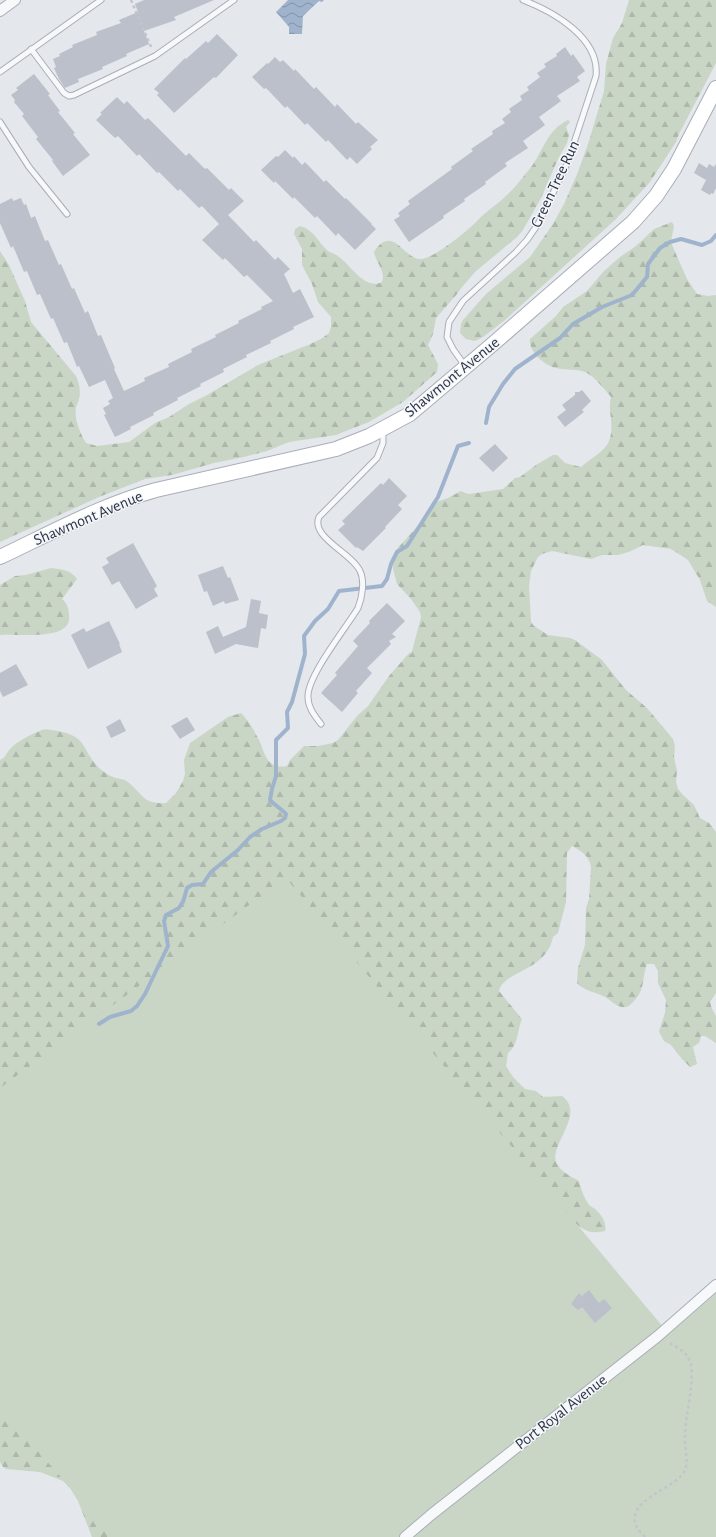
<svg xmlns="http://www.w3.org/2000/svg" width="716" height="1537" viewBox="0 0 716 1537" font-family="'Alegreya Sans',sans-serif">
<style>
.forest{fill:url(#forest-firs)}
.park{fill:#c9d6c5}
.water{fill:url(#water-waves)}
.lines{fill:none;stroke-linecap:round;stroke-linejoin:round}
.stream{stroke:#9fb4cc;stroke-width:4}
.building{fill:#bbc0ca}
.lane-casing{stroke:#a9aeb7;stroke-width:7}
.street-casing{stroke:#a9aeb7;stroke-width:12}
.secondary-casing{stroke:#a9aeb7;stroke-width:16}
.path{stroke:#c2c5cb;stroke-width:2.5;stroke-dasharray:3 3;stroke-linecap:butt}
.lane{stroke:#f7f8fa;stroke-width:5}
.street{stroke:#f7f8fa;stroke-width:10}
.secondary{stroke:#fff;stroke-width:14}
.labels{text-anchor:middle;dominant-baseline:central;stroke-width:3;stroke-linejoin:round;paint-order:stroke}
.street-label{font-size:16px;fill:#2b3445;stroke:#f4f6f9}
</style>
<defs>
<pattern id="forest-firs" width="22" height="20" patternUnits="userSpaceOnUse"><rect width="22" height="20" fill="#c9d6c5"/><path d="M5 1l3.5 6h-7zM16 11l3.5 6h-7z" fill="#adb8ab"/></pattern>
<pattern id="water-waves" width="16" height="10" patternUnits="userSpaceOnUse"><rect width="16" height="10" fill="#9fb4cc"/><path d="M0 5q4-4 8 0t8 0" fill="none" stroke="#8293a7"/></pattern>
</defs>
<rect width="100%" height="100%" fill="#e4e7ec"/>
<path class="forest" d="M 629,0 L 716,0 L 716,63 L 679,134 L 676,142 L 650,182 L 616,219 L 505,320 L 483,337 L 475,341 L 466,339 L 460,333 L 461,324 L 463,320 L 486,294 L 530,257 L 553,224 L 564,204 L 578,172 L 589,141 L 604,91 L 606,64 L 613,38 L 622,23 Z
M 568,120 L 570,122 L 566,127 L 569,135 L 567,143 L 558,159 L 541,198 L 523,230 L 517,237 L 475,272 L 462,287 L 457,294 L 436,318 L 433,334 L 428,345 L 438,364 L 437,372 L 403,402 L 369,422 L 346,431 L 336,435 L 289,442 L 267,451 L 244,457 L 214,463 L 172,475 L 145,479 L 99,497 L 0,542 L 0,251 L 9,265 L 25,301 L 31,322 L 76,376 C 79,383 81,390 79,398 C 79,401 77,404 76,407 C 74,419 80,433 86,443 L 97,446 L 129,442 L 155,423 L 169,417 L 189,404 L 207,395 L 258,365 L 308,345 L 321,339 L 329,333 L 331,327 L 331,317 L 318,302 L 312,284 L 302,265 L 302,249 L 294,234 L 295,229 L 300,226 C 313,229 319,243 328,251 C 331,253 336,254 339,257 C 350,264 365,291 382,282 C 386,271 376,263 374,252 C 376,248 378,246 382,243 C 397,233 406,260 421,259 C 432,258 451,243 460,236 C 468,230 475,223 482,216 C 491,208 500,202 508,194 C 515,188 521,179 528,171 C 543,154 545,131 568,120 Z
M 672,222 L 674,226 L 671,241 L 672,245 L 687,279 L 697,294 L 708,296 L 716,295 L 716,607 L 707,601 L 700,580 L 688,560 L 671,549 L 643,545 L 629,552 L 618,555 L 602,555 L 591,559 L 552,551 L 542,554 L 538,557 L 531,571 L 529,586 L 531,622 L 534,626 L 548,635 L 570,638 L 575,640 L 602,660 L 626,690 L 647,708 L 673,739 L 675,746 L 674,757 L 677,771 L 676,782 L 678,789 L 683,795 L 694,805 L 700,818 L 709,823 L 716,832 L 716,993 L 710,1002 L 712,1009 L 716,1016 L 716,1043 L 705,1036 L 701,1036 L 699,1043 L 693,1047 L 697,1064 L 690,1067 L 682,1059 L 671,1045 L 664,1041 L 660,1034 L 659,1031 L 665,1013 L 666,1000 L 658,983 L 658,971 L 654,964 L 647,964 C 641,981 646,990 632,1003 C 628,1007 626,1008 621,1007 C 615,1005 610,1000 605,997 C 596,992 584,991 577,983 L 578,968 L 585,945 L 586,908 L 589,899 L 591,867 C 589,855 581,851 572,846 L 567,853 L 566,902 L 558,933 L 553,937 C 546,972 504,970 499,991 L 522,1019 C 517,1030 519,1044 508,1053 L 506,1066 L 513,1077 L 525,1089 L 536,1091 L 543,1097 L 562,1096 C 587,1114 547,1146 557,1164 C 561,1172 572,1177 579,1181 C 581,1189 584,1198 589,1205 C 591,1207 595,1208 597,1211 C 602,1215 607,1224 605,1231 C 586,1236 580,1226 566,1216 L 391,1537 L 92,1537 L 78,1501 L 70,1488 L 63,1481 L 40,1472 L 6,1469 L 3,1467 L 0,1462 L 0,760 C 6,758 7,751 12,747 C 20,739 35,733 42,730 C 46,728 52,730 57,731 C 87,736 81,748 98,767 C 103,772 110,776 116,778 C 119,779 123,779 125,780 C 142,791 141,805 166,803 L 176,793 L 183,781 L 185,774 L 184,760 L 190,743 L 228,717 L 241,713 C 249,721 255,732 260,742 C 263,749 265,759 272,764 C 276,767 281,767 287,766 L 290,760 L 304,746 L 318,746 L 333,743 L 338,740 L 357,716 L 368,706 L 389,676 L 410,652 L 411,655 L 421,617 L 420,612 L 411,599 L 397,584 L 393,569 L 393,558 L 396,550 L 423,520 L 431,507 L 439,501 L 448,498 L 461,491 L 465,493 L 469,494 L 503,489 L 515,478 L 520,477 L 536,465 L 553,455 L 557,455 L 565,463 L 581,467 C 601,450 614,449 611,419 C 610,411 609,405 611,397 C 605,390 595,377 587,373 C 578,368 566,371 556,368 C 545,366 528,351 530,339 L 556,316 L 563,307 L 587,291 L 604,271 L 620,257 L 636,246 L 654,229 Z
M 51,568 C 61,569 71,570 77,579 L 62,599 C 67,603 69,609 69,616 C 72,642 15,633 0,635 L 0,585 L 15,576 L 26,575 Z"/>
<path class="park" d="M 286,878 L 669,1334 L 716,1293 L 716,1537 L 107,1537 L 111,1534 L 0,1408 L 0,1088 Z"/>
<path class="water" d="M 288,0 L 324,0 L 322,2 L 319,1 L 303,16 L 302,34 L 289,34 L 289,27 L 276,12 Z"/>
<g class="lines">
<path class="stream" d="M 486,423 L 489,407 L 503,384 L 515,369 L 560,338 L 573,324 L 602,307 L 632,295 L 647,277 L 648,264 L 660,248 L 670,242 L 681,239 L 702,245 L 711,241 L 716,235
M 99,1024 L 110,1017 L 131,1011 L 137,1006 L 145,994 L 168,946 L 164,921 L 166,915 L 179,908 L 183,902 L 187,888 L 192,885 L 203,884 L 211,872 L 238,850 L 250,837 L 262,829 L 281,821 L 285,818 L 286,814 C 281,808 275,806 270,800 L 272,789 L 276,776 L 276,740 L 288,728 L 287,712 L 292,702 L 305,654 L 304,636 L 315,621 L 328,609 L 339,591 L 382,586 L 387,579 L 391,564 L 397,552 L 407,546 L 438,497 L 458,446 L 469,443"/>
</g>
<path class="building" d="M 144,0 L 214,0 L 174,17 L 176,20 L 144,31 L 149,44 L 126,54 L 127,56 L 102,67 L 103,69 L 78,79 L 79,82 L 65,88 L 59,79 L 54,68 L 56,67 L 53,59 L 60,56 L 59,54 L 73,47 L 72,45 L 97,35 L 96,32 L 121,23 L 119,20 L 138,12 L 135,4 Z
M 217,34 L 238,55 L 216,78 L 214,77 L 174,113 L 157,95 L 159,93 L 154,89 L 185,58 L 186,59 L 206,41 L 208,43 Z
M 565,47 L 571,56 L 573,54 L 585,71 L 577,77 L 580,81 L 557,96 L 561,101 L 539,117 L 545,125 L 523,141 L 528,148 L 505,163 L 507,166 L 485,182 L 486,184 L 464,199 L 465,201 L 443,216 L 444,218 L 409,242 L 394,220 L 400,216 L 398,213 L 410,204 L 408,201 L 452,169 L 451,167 L 473,151 L 471,149 L 493,134 L 492,131 L 505,123 L 502,119 L 511,112 L 509,109 L 522,100 L 520,96 L 529,90 L 527,87 L 540,77 L 537,73 L 546,67 L 544,64 L 557,56 L 556,54 Z
M 275,57 L 280,62 L 283,60 L 294,71 L 295,69 L 314,89 L 316,87 L 335,107 L 337,104 L 356,124 L 358,122 L 378,140 L 370,147 L 372,149 L 357,164 L 350,157 L 347,160 L 328,140 L 326,142 L 307,123 L 305,125 L 287,106 L 285,108 L 266,88 L 264,89 L 252,77 L 267,63 L 268,64 Z
M 34,74 L 50,94 L 48,95 L 60,111 L 58,112 L 75,133 L 73,134 L 90,155 L 63,176 L 52,161 L 53,160 L 36,139 L 38,137 L 22,116 L 24,114 L 14,102 L 15,100 L 11,95 L 18,90 L 16,88 Z
M 117,97 L 124,104 L 127,101 L 145,120 L 148,118 L 186,156 L 189,153 L 205,169 L 207,168 L 229,190 L 231,188 L 244,201 L 228,215 L 254,242 L 256,240 L 275,260 L 278,257 L 290,269 L 284,274 L 293,293 L 300,289 L 314,317 L 293,327 L 294,329 L 270,341 L 271,343 L 246,355 L 247,357 L 223,369 L 224,372 L 200,384 L 201,386 L 177,398 L 178,400 L 153,413 L 154,415 L 130,427 L 131,429 L 115,437 L 104,415 L 106,414 L 103,408 L 110,404 L 108,401 L 113,398 L 105,380 L 89,387 L 79,366 L 77,367 L 67,342 L 64,343 L 53,318 L 51,319 L 40,294 L 37,295 L 27,271 L 24,272 L 13,246 L 11,248 L 0,223 L 0,204 L 12,198 L 13,201 L 21,198 L 24,205 L 26,204 L 31,218 L 35,216 L 45,241 L 48,240 L 59,265 L 61,264 L 72,289 L 74,288 L 85,313 L 88,311 L 98,336 L 101,335 L 115,368 L 114,369 L 124,391 L 145,381 L 144,378 L 169,367 L 168,364 L 192,352 L 191,349 L 216,337 L 215,335 L 239,323 L 238,321 L 262,309 L 261,307 L 273,301 L 247,275 L 244,277 L 225,258 L 223,260 L 202,240 L 219,224 L 202,206 L 199,208 L 180,189 L 178,191 L 159,172 L 157,173 L 139,154 L 137,156 L 118,136 L 115,138 L 96,120 L 102,114 L 100,113 Z
M 285,150 L 293,158 L 294,156 L 302,165 L 305,162 L 324,182 L 326,180 L 345,199 L 346,198 L 372,224 L 371,224 L 376,229 L 355,250 L 338,233 L 336,236 L 317,216 L 315,218 L 294,197 L 293,199 L 275,181 L 274,183 L 261,170 L 276,156 L 278,157 Z
M 699,163 L 707,168 L 709,164 L 714,167 L 716,164 L 716,188 L 713,194 L 711,193 L 710,195 L 701,190 L 706,180 L 694,173 Z
M 582,390 L 591,401 L 582,410 L 584,412 L 565,427 L 557,417 L 566,410 L 562,405 L 575,395 L 575,392 L 579,392 Z
M 495,444 L 508,458 L 493,472 L 479,458 Z
M 389,478 L 407,496 L 398,505 L 402,509 L 385,527 L 386,528 L 363,551 L 357,547 L 356,548 L 338,530 L 345,524 L 342,521 L 381,483 L 383,485 Z
M 133,543 L 157,586 L 154,589 L 158,596 L 136,609 L 119,581 L 112,585 L 102,567 L 109,563 L 106,558 Z
M 223,566 L 228,578 L 230,577 L 239,600 L 225,604 L 224,601 L 213,606 L 207,591 L 204,592 L 198,575 Z
M 251,599 L 261,601 L 259,613 L 268,615 L 266,629 L 261,628 L 258,648 L 236,644 L 215,654 L 206,632 L 218,626 L 223,637 L 246,627 Z
M 387,603 L 405,621 L 392,634 L 396,637 L 389,641 L 391,644 L 367,668 L 372,673 L 356,691 L 358,693 L 342,712 L 321,693 L 337,675 L 335,673 L 358,646 L 353,641 L 370,623 L 369,621 Z
M 109,621 L 120,644 L 119,644 L 122,652 L 88,669 L 71,635 L 84,628 L 86,632 Z
M 16,664 L 28,685 L 3,697 L 0,691 L 0,673 Z
M 187,717 L 195,730 L 180,739 L 171,726 Z
M 120,719 L 126,731 L 111,738 L 106,727 Z
M 589,1290 L 599,1303 L 604,1299 L 612,1308 L 595,1323 L 582,1307 L 578,1310 L 571,1304 L 579,1293 L 582,1296 Z"/>
<g class="lines">
<g class="lane-casing">
<path id="lane" d="M 31,49 L 64,93 L 69,96 L 74,95 L 155,56 L 234,0
M 0,72 L 101,0
M 0,122 L 29,167 L 67,214
M 465,366 L 453,349 L 447,337 L 449,322 L 463,301 L 516,252 L 527,240 L 538,224 L 567,164 L 596,76 C 600,38 554,12 523,0
M 321,724 C 315,716 308,708 308,697 C 307,676 346,628 358,608 C 362,598 365,581 360,571 C 353,554 310,537 319,517 L 377,458 L 383,443 L 383,431"/>
</g>
<g class="street-casing">
<path id="street" d="M 0,11 L 15,0
M 405,1537 L 432,1514 L 658,1336 L 716,1285"/>
</g>
<g class="secondary-casing">
<path id="secondary" d="M 0,557 C 51,533 101,505 156,490 L 336,449 L 369,436 L 410,414 L 494,343 L 633,222 L 656,196 L 674,169 L 716,88"/>
</g>
<path class="path" d="M 131,0 L 152,49
M 645,1537 C 642,1533 637,1530 636,1525 C 626,1499 678,1488 685,1470 C 689,1459 684,1447 685,1436 C 685,1417 696,1377 690,1361 C 686,1351 676,1347 668,1342"/>
<use href="#lane" class="lane"/>
<use href="#street" class="street"/>
<use href="#secondary" class="secondary"/>
</g>
<g class="labels">
<g class="street-label">
<text transform="translate(555 184) rotate(-65)">Green Tree Run</text>
<text transform="translate(452 377) rotate(-39)">Shawmont Avenue</text>
<text transform="translate(88 518) rotate(-23)">Shawmont Avenue</text>
<text transform="translate(561 1412) rotate(-38)">Port Royal Avenue</text>
</g>
</g>
</svg>
